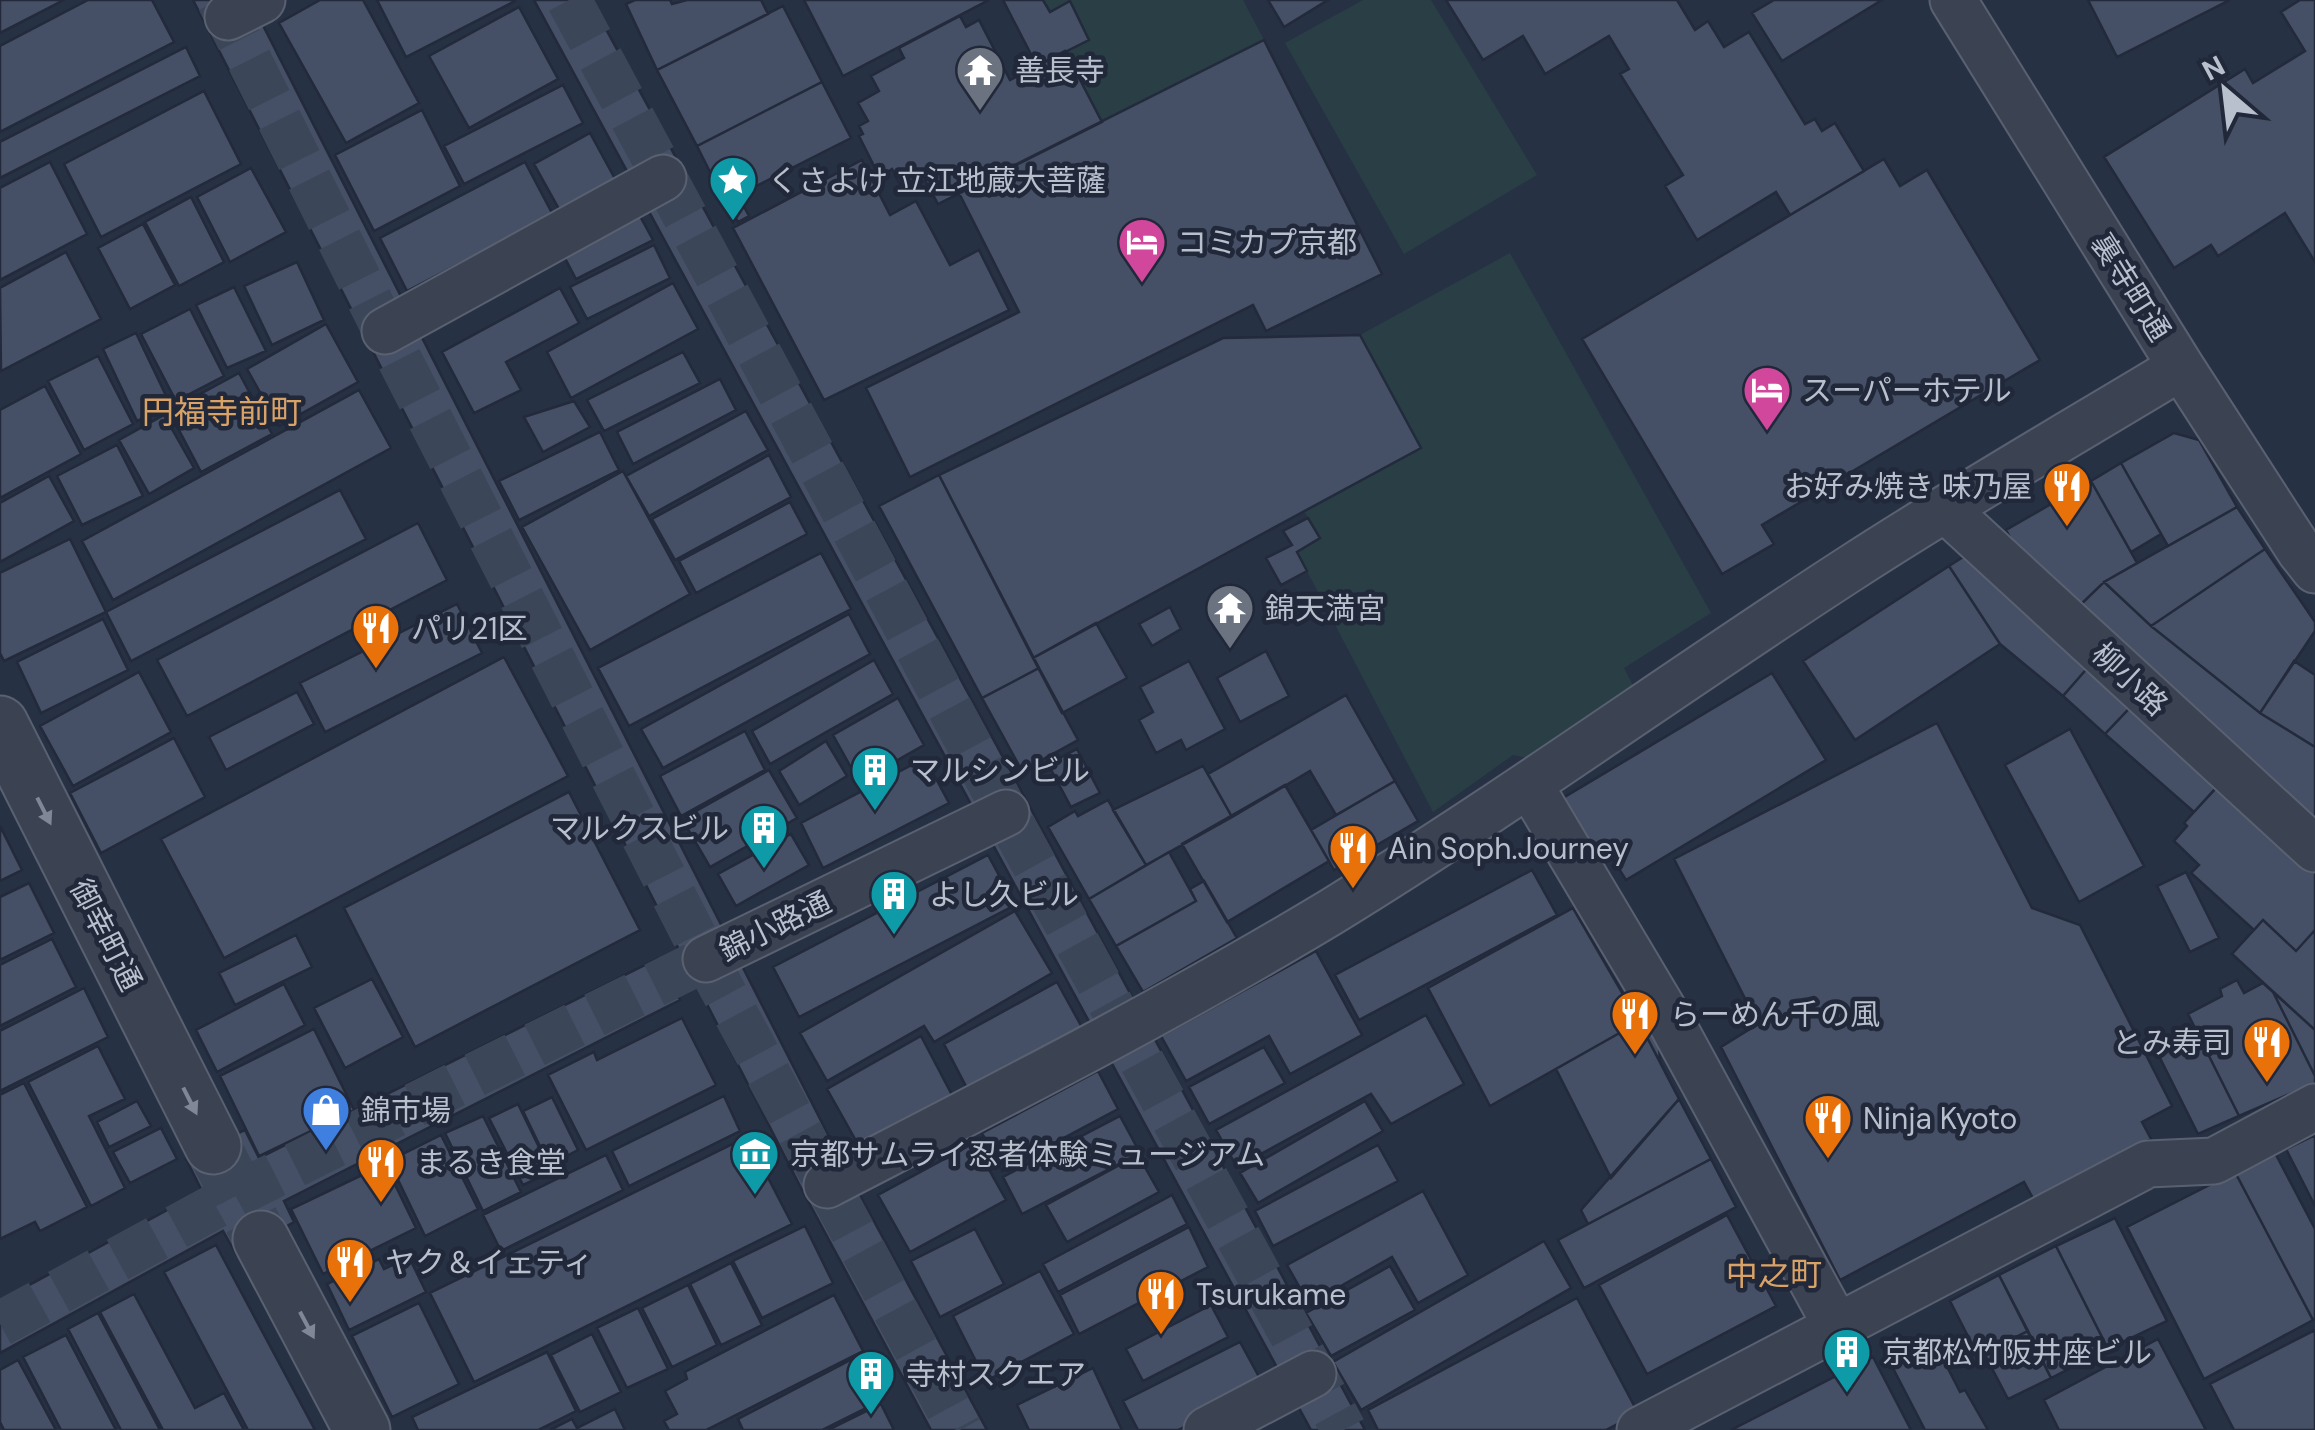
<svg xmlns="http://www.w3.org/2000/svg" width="2315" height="1430" viewBox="0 0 2315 1430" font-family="'DM Sans','Noto Sans JP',sans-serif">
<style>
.green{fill:#293f45}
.building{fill:#455066;stroke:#222a3b;stroke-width:2.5}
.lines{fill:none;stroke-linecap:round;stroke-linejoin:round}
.pedestrian-tunnel{stroke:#3c4659;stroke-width:45;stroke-dasharray:45 22;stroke-linecap:butt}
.minor-tunnel{stroke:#3c4659;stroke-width:55;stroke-dasharray:55 28;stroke-linecap:butt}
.pedestrian-casing{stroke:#596171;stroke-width:49}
.minor-casing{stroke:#596171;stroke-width:59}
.pedestrian{stroke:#3b4353;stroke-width:45}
.minor{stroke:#3b4353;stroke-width:55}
.oneway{fill:#808796}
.labels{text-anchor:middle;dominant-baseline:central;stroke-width:9;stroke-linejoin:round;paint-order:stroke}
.poi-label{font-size:30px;fill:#b8bfcd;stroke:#202839;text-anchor:start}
.street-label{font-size:30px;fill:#b8bfcd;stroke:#202839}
.neighbourhood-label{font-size:32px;fill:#d9a267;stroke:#202839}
</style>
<rect width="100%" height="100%" fill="#263144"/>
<path class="green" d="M 1042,0 L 1243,0 L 1264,40 L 1102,122 Z
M 1363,0 L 1431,0 L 1537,175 L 1404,254 L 1285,43 Z
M 1510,253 L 1711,613 L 1624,668 L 1635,689 L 1533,759 L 1513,755 L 1433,812 L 1297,552 L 1320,538 L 1304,511 L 1421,448 L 1360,335 Z"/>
<path class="building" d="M 0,0 L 64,0 L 0,33 Z
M 88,0 L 152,0 L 174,42 L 0,132 L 0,46 Z
M 193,0 L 250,0 L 843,1164 L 987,1430 L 931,1430 L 800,1186 Z
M 320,0 L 363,0 L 419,103 L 346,143 L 279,23 Z
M 377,0 L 515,0 L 515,1 L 406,57 Z
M 534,0 L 590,0 L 1016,781 L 1365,1430 L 1311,1430 Z
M 635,0 L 670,0 L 672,4 L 687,0 L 761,0 L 768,14 L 657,70 L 626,4 Z
M 804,0 L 989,0 L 843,76 Z
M 1003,0 L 1043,0 L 1050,12 L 1070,1 L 1089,40 L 1037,66 Z
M 1268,0 L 1328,0 L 1284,27 Z
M 1446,0 L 1677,0 L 1695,30 L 1708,21 L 1724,47 L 1749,32 L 1805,124 L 1815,119 L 1822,131 L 1835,123 L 1864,171 L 1790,215 L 1776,192 L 1697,240 L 1665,186 L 1683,175 L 1620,74 L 1629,69 L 1609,36 L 1545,74 L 1523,36 L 1483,60 Z
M 1774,0 L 1882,0 L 1782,61 L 1752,13 Z
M 2088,0 L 2230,0 L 2117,57 Z
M 2300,0 L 2315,0 L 2315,262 L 2285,213 L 2218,256 L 2211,245 L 2174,268 L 2104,157 L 2245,69 L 2253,83 L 2305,51 L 2281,12 Z
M 783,6 L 822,82 L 697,146 L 657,70 Z
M 519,7 L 558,79 L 469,128 L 429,56 Z
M 960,16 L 966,27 L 979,20 L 1010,80 L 1065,51 L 1102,122 L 938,204 L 925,180 L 904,192 L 892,169 L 884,174 L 879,164 L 874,166 L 859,136 L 863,134 L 859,126 L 868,121 L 858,103 L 879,91 L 871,76 L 904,58 L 899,48 Z
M 1264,40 L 1382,274 L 1266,331 L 1253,305 L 910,477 L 866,388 L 1019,312 L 959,193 Z
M 186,47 L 200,76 L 0,178 L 0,142 Z
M 822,82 L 851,138 L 725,202 L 697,146 Z
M 563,85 L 583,123 L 464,184 L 444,146 Z
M 204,91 L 241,164 L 101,237 L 64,164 Z
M 422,110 L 460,186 L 374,231 L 335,155 Z
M 590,133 L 620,188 L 564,218 L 534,164 Z
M 1884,159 L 1900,186 L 1927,170 L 2040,360 L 1762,525 L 1774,544 L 1722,574 L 1582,339 Z
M 862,160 L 890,215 L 916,201 L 950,265 L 979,250 L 1009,310 L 824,400 L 733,228 Z
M 50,162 L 87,234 L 0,280 L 0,188 Z
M 525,162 L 553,215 L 407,291 L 380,238 Z
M 251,168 L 286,232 L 230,262 L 197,197 Z
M 738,196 L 749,216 L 738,222 L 727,202 Z
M 191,197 L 224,262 L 179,286 L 145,222 Z
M 635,207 L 653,240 L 576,279 L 559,247 Z
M 143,224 L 175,285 L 130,309 L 98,248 Z
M 654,245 L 670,278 L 587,319 L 570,287 Z
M 66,252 L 101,319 L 1,371 L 0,288 Z
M 297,262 L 324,320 L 272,345 L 244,286 Z
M 673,283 L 698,329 L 571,398 L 547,352 Z
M 234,287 L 266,351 L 227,368 L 196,305 Z
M 560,288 L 579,323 L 506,362 L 521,390 L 474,413 L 442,352 Z
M 190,309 L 224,376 L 176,401 L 141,334 Z
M 326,324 L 358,382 L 279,426 L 247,369 Z
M 136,333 L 170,404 L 137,421 L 103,349 Z
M 1360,335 L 1421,448 L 1033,658 L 939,475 L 1223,338 Z
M 683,352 L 700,383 L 604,431 L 587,400 Z
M 98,356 L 133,424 L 84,450 L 48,381 Z
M 239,373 L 272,434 L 201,472 L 169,411 Z
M 720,379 L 736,410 L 633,464 L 617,432 Z
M 45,386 L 81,454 L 0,498 L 0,410 Z
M 359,390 L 391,448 L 113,600 L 82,541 Z
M 574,401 L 590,427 L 543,452 L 524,417 Z
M 746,411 L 768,450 L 649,516 L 626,476 Z
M 164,415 L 194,468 L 149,494 L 119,440 Z
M 600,432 L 619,470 L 519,520 L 499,481 Z
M 2174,433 L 2199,440 L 2237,507 L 2168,546 L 2121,463 Z
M 117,445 L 143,496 L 82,525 L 57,476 Z
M 769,455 L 791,497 L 675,560 L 652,519 Z
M 2121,463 L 2161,534 L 2131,552 L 2091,481 Z
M 623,471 L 690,594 L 590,650 L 522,527 Z
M 939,475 L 1039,668 L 982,698 L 879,506 Z
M 49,476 L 74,521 L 0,562 L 0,503 Z
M 2091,481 L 2137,563 L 2104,582 L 2073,612 L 2029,572 L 2006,530 Z
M 340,490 L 366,539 L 131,661 L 106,612 Z
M 790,502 L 807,534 L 696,593 L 679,561 Z
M 2237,507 L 2265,549 L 2151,626 L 2104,582 Z
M 1308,518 L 1320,538 L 1297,552 L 1307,571 L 1281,585 L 1266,558 L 1292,545 L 1283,531 Z
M 418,523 L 447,580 L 187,716 L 157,660 Z
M 70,539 L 106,612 L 4,661 L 0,653 L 0,573 Z
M 2265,549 L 2315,622 L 2315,631 L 2260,713 L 2151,626 Z
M 1974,550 L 2098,656 L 2063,696 L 2000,644 L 1949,566 Z
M 821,553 L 851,609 L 629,726 L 598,668 Z
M 1949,566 L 2000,644 L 1855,740 L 1803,661 Z
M 2104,582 L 2151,626 L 2260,713 L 2315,747 L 2315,831 L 2073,612 Z
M 457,604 L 482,653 L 325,732 L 300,683 Z
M 1170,607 L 1181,629 L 1152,646 L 1139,624 Z
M 849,614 L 870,654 L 663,768 L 641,729 Z
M 103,619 L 128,670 L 41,713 L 17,662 Z
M 1096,623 L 1127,678 L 1062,713 L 1033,658 Z
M 1266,651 L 1289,696 L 1240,722 L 1217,678 Z
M 2098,656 L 2142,695 L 2105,734 L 2063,696 Z
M 504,657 L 568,776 L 224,958 L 161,839 Z
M 874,660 L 893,694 L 770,764 L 752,731 Z
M 1189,661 L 1225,729 L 1186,750 L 1181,740 L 1156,753 L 1139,720 L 1153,712 L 1140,687 Z
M 2294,661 L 2315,675 L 2315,747 L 2260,713 Z
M 1039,668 L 1078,740 L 1022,771 L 982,698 Z
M 139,672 L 171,732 L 73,786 L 40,726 Z
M 1772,673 L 1826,760 L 1626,880 L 1609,853 L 1594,861 L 1558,801 Z
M 297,692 L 314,724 L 226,770 L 209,737 Z
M 1346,695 L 1395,781 L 1336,815 L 1310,771 L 1232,817 L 1208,774 Z
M 2142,695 L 2229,774 L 2194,812 L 2105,734 Z
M 898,698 L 924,745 L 859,782 L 833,735 Z
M 1937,723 L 2032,908 L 2080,925 L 2172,1106 L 2142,1122 L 2151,1139 L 2034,1200 L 2024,1182 L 1840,1280 L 1721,1047 L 1758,1024 L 1674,859 Z
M 2070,729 L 2144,866 L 2079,902 L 2005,765 Z
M 745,731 L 765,770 L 681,816 L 660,776 Z
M 174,738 L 205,797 L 101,853 L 70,793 Z
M 826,741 L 847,776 L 799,805 L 779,771 Z
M 1077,749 L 1100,793 L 1071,807 L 1048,764 Z
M 925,758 L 949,803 L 823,868 L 801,823 Z
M 1203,766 L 1232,817 L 1146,865 L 1113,810 Z
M 769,770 L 797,818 L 710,867 L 682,819 Z
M 2224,779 L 2315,861 L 2315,930 L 2296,951 L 2263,920 L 2254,930 L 2191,873 L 2199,865 L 2174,841 L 2187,826 L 2184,823 Z
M 1395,781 L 1418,821 L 1334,870 L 1311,830 Z
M 1285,785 L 1329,861 L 1227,922 L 1182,844 Z
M 569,792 L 640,930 L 415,1047 L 344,908 Z
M 1108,800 L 1146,865 L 1089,899 L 1048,827 L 1075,811 L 1078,816 Z
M 0,826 L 22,870 L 0,881 Z
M 791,834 L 809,865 L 736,906 L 718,874 Z
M 1169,852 L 1196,901 L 1116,946 L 1089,899 Z
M 988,855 L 1015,905 L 799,1017 L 773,967 Z
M 1532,870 L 1557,915 L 1359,1020 L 1335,975 Z
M 2186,872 L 2219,938 L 2190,952 L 2157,886 Z
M 1204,881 L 1237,938 L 1143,992 L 1116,946 L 1196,901 L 1190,889 Z
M 29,883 L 54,933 L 0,960 L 0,897 Z
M 1573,908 L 1639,1022 L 1490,1106 L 1428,988 Z
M 1015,911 L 1052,973 L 934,1042 L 924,1026 L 827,1081 L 800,1033 Z
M 2263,920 L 2296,951 L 2315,930 L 2315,1030 L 2232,954 Z
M 296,935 L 312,967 L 235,1005 L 219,973 Z
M 52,939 L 76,987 L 0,1026 L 0,965 Z
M 1316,951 L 1362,1035 L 1290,1074 L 1269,1036 L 1186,1081 L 1161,1036 Z
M 657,959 L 680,1000 L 284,1201 L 294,1222 L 236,1254 L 223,1231 L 0,1353 L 0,1301 L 202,1191 L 186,1159 L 245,1130 L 259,1158 Z
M 372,979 L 403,1037 L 345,1068 L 314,1008 Z
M 2237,980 L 2244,993 L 2263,983 L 2273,992 L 2315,1076 L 2315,1083 L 2239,1116 L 2188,1014 L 2222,996 L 2220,989 Z
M 1057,982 L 1084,1031 L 970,1094 L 944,1044 Z
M 284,984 L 305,1025 L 217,1072 L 196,1030 Z
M 84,988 L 108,1037 L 0,1091 L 0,1031 Z
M 2273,992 L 2315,1030 L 2315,1076 Z
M 1657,1012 L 1660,1062 L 1639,1022 Z
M 1426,1015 L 1464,1084 L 1391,1124 L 1371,1094 L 1237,1167 L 1216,1130 Z
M 682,1018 L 716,1085 L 586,1150 L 548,1075 L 594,1052 L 597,1060 Z
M 1639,1022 L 1679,1099 L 1611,1178 L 1556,1069 Z
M 314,1029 L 354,1110 L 259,1156 L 220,1076 Z
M 2198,1034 L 2239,1116 L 2198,1134 L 2158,1054 Z
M 921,1036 L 952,1095 L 859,1146 L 827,1089 Z
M 98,1046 L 125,1099 L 89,1116 L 125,1188 L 91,1206 L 28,1082 Z
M 1264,1047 L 1285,1083 L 1209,1124 L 1189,1087 Z
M 1098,1071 L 1118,1109 L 1002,1171 L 982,1133 Z
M 24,1083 L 87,1207 L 40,1231 L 35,1222 L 0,1239 L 0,1095 Z
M 724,1096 L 740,1131 L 629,1186 L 612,1151 Z
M 552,1097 L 578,1150 L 549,1165 L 523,1111 Z
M 1679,1099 L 1711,1159 L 1588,1224 L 1581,1210 Z
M 137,1101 L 151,1126 L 109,1147 L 97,1122 Z
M 1365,1101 L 1383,1131 L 1258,1203 L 1240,1173 Z
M 518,1104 L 551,1172 L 523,1185 L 489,1118 Z
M 483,1116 L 521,1192 L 483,1211 L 445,1133 Z
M 1120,1116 L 1140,1153 L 1022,1214 L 1003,1177 Z
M 161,1128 L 177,1159 L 130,1183 L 113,1152 Z
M 441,1135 L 478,1209 L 425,1236 L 389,1161 Z
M 2315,1135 L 2315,1206 L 2286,1149 Z
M 747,1137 L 792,1224 L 474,1382 L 430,1293 Z
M 974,1143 L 1006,1200 L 910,1252 L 878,1195 Z
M 1378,1145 L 1398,1181 L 1273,1246 L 1255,1211 Z
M 2274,1151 L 2315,1229 L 2315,1319 L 2313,1320 L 2235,1172 Z
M 606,1155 L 623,1190 L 501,1251 L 483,1215 Z
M 1138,1155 L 1159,1192 L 1067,1242 L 1046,1205 Z
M 1711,1159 L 1736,1207 L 1584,1288 L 1558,1240 Z
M 385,1164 L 416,1228 L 323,1274 L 291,1209 Z
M 2235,1172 L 2313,1320 L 2204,1379 L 2127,1227 Z
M 1423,1191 L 1468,1275 L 1418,1303 L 1392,1257 L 1309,1304 L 1287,1265 Z
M 1172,1195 L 1187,1224 L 1058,1292 L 1043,1264 Z
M 1727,1215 L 1776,1306 L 1647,1374 L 1599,1285 Z
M 2115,1218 L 2167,1321 L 2108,1349 L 2056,1246 Z
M 805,1226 L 833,1283 L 762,1318 L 733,1261 Z
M 1189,1227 L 1208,1267 L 1079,1334 L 1060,1295 Z
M 975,1229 L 1004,1284 L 940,1317 L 911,1261 Z
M 1544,1241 L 1571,1288 L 1361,1410 L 1333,1362 Z
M 216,1245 L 315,1430 L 248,1430 L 164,1272 Z
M 2056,1246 L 2108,1349 L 2051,1378 L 1999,1275 Z
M 409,1257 L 426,1292 L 349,1330 L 327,1284 L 379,1259 L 384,1269 Z
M 731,1263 L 762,1325 L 721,1345 L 690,1284 Z
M 1390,1266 L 1415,1310 L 1331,1356 L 1306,1313 Z
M 1040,1271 L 1074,1334 L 986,1381 L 953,1316 Z
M 1999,1275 L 2028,1331 L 1978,1356 L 1950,1301 Z
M 688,1285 L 717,1345 L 672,1367 L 642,1308 Z
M 134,1294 L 195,1408 L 224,1393 L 244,1430 L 163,1430 L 100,1312 Z
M 834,1295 L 863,1351 L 706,1430 L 669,1430 L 664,1421 L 677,1414 L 665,1391 L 687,1379 L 685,1372 Z
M 1577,1298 L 1638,1413 L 1606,1430 L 1378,1430 L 1368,1410 Z
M 419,1303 L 459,1384 L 392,1417 L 352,1336 Z
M 1211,1305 L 1228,1337 L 1143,1381 L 1126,1349 Z
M 638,1308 L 668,1369 L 627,1388 L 597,1328 Z
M 98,1313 L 160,1430 L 121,1430 L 68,1329 Z
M 2315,1330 L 2315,1430 L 2234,1430 L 2210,1384 Z
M 2028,1331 L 2051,1378 L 2008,1399 L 1984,1353 Z
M 592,1334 L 621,1392 L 580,1412 L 551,1355 Z
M 66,1335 L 116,1430 L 61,1430 L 23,1357 Z
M 1900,1337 L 1922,1339 L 1938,1349 L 1960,1392 L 1965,1390 L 1988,1430 L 1925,1430 L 1881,1345 Z
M 2158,1339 L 2206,1430 L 2059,1430 L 2044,1400 Z
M 1240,1342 L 1264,1386 L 1178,1430 L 1138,1430 L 1123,1401 Z
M 547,1352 L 576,1411 L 538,1430 L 418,1430 L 412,1417 Z
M 862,1354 L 884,1399 L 822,1430 L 743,1430 L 738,1419 Z
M 1873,1357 L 1911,1430 L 1731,1430 Z
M 18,1360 L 56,1430 L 4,1430 L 0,1422 L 0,1370 Z
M 1093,1368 L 1122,1430 L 1029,1430 L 1017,1405 Z
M 881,1404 L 894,1430 L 828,1430 Z
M 615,1409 L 625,1430 L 550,1430 L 572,1419 L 577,1428 Z"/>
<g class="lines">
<path class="pedestrian-tunnel" d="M 219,0 L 385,331 L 706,959 L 960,1430
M 569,0 L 1006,813 L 1344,1430
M 0,1324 L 237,1194 L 706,959"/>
<path class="minor-tunnel" d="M 213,1146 L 261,1239"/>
<g class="pedestrian-casing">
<path id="pedestrian" d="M 1953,0 L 2181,367 L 2300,551 L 2315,570
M 228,17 L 262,0
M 385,331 L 663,178
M 1945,509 L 2315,849
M 1529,784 L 1672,1024 L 1837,1327
M 706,959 L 1006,813
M 827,1185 C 997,1097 1167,1011 1331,912 C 1507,804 1675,682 1848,570 C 1957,499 2070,434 2181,367
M 1207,1430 L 1313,1374
M 1640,1430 L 2148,1164 L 2214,1161 L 2315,1107"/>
</g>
<g class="minor-casing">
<path id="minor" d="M 0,724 L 213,1146
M 261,1239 L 362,1430"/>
</g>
<use href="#pedestrian" class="pedestrian"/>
<use href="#minor" class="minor"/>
</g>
<defs><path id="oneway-solid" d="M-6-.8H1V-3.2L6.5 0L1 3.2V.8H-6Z" transform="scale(2.5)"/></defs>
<g class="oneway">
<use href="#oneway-solid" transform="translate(44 811) rotate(63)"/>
<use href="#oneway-solid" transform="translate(190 1101) rotate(63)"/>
<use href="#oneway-solid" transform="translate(307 1325) rotate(62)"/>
</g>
<defs>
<g id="temple-pin" transform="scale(2.5)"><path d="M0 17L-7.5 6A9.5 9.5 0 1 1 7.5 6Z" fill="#6b7280" stroke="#202839"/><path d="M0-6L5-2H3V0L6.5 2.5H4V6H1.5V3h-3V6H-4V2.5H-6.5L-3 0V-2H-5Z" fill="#fff"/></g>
<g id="sight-pin" transform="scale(2.5)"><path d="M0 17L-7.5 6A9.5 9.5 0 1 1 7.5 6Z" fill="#0f9aa8" stroke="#202839"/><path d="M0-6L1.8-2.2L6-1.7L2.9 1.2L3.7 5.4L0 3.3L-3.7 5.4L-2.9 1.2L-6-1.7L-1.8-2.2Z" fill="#fff"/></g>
<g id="hotel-pin" transform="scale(2.5)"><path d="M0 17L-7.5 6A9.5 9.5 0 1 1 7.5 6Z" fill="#d1479c" stroke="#202839"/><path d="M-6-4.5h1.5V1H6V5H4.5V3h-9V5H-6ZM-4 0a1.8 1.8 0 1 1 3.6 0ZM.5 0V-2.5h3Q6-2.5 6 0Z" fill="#fff"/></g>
<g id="restaurant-pin" transform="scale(2.5)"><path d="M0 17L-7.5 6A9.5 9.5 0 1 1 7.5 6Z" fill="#e8710a" stroke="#202839"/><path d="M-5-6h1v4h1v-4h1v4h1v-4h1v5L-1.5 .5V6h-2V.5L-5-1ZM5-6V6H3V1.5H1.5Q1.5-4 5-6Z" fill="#fff"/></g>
<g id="building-pin" transform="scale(2.5)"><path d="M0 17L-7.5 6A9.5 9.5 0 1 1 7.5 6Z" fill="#0f9aa8" stroke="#202839"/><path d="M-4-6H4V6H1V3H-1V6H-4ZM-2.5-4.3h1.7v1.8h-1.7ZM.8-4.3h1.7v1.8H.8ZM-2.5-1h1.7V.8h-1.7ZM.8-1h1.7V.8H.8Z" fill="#fff"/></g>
<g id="shop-pin" transform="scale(2.5)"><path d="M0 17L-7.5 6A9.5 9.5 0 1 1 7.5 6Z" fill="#3f7fe0" stroke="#202839"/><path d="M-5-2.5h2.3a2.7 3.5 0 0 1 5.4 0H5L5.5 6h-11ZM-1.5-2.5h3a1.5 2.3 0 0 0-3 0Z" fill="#fff"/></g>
<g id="museum-pin" transform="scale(2.5)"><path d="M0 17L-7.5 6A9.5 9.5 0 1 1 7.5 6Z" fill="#0f9aa8" stroke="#202839"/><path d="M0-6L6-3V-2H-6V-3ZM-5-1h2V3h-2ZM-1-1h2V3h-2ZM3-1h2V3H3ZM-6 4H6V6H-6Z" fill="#fff"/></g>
</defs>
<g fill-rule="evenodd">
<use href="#temple-pin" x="980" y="70"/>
<use href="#sight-pin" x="733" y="180"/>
<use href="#hotel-pin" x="1142" y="242"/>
<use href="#hotel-pin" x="1767" y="390"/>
<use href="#restaurant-pin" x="2067" y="486"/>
<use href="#temple-pin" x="1230" y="608"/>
<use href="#restaurant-pin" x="376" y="628"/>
<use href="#building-pin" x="875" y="770"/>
<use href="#building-pin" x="764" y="828"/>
<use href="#restaurant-pin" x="1353" y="848"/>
<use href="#building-pin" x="894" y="894"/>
<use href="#restaurant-pin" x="1635" y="1014"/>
<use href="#restaurant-pin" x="2267" y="1042"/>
<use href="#shop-pin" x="326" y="1110"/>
<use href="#restaurant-pin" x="1828" y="1118"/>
<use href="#museum-pin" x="755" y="1154"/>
<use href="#restaurant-pin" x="381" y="1162"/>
<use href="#restaurant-pin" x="350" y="1262"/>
<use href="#restaurant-pin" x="1161" y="1294"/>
<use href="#building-pin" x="1847" y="1352"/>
<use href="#building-pin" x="871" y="1374"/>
</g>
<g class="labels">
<g class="poi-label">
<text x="1015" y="70">善長寺</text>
<text x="768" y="180">くさよけ 立江地蔵大菩薩</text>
<text x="1177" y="242">コミカプ京都</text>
<text x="1802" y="390">スーパーホテル</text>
<text x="2032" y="486" text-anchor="end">お好み焼き 味乃屋</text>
<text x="1265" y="608">錦天満宮</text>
<text x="411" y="628">パリ21区</text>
<text x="910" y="770">マルシンビル</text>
<text x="729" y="828" text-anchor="end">マルクスビル</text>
<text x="1388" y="848">Ain Soph.Journey</text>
<text x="929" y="894">よし久ビル</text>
<text x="1670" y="1014">らーめん千の風</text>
<text x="2232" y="1042" text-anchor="end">とみ寿司</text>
<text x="361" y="1110">錦市場</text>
<text x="1863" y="1118">Ninja Kyoto</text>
<text x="790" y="1154">京都サムライ忍者体験ミュージアム</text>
<text x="416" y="1162">まるき食堂</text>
<text x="385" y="1262">ヤク＆イェティ</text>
<text x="1196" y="1294">Tsurukame</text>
<text x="1882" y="1352">京都松竹阪井座ビル</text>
<text x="906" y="1374">寺村スクエア</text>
</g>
<g class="street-label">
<text transform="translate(2131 287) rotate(58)">裏寺町通</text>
<text transform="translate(2130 679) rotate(43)">柳小路</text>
<text transform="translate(775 926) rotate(-26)">錦小路通</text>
<text transform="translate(106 935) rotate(63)">御幸町通</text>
</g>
<g class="neighbourhood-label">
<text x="222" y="412">円福寺前町</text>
<text x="1774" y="1274">中之町</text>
</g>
</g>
<g transform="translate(2225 90) rotate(332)" stroke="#202839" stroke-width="8" paint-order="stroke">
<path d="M0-8L18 38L0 25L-18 38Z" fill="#b8bfcd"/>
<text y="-15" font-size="28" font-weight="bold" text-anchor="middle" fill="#b8bfcd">N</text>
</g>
</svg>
